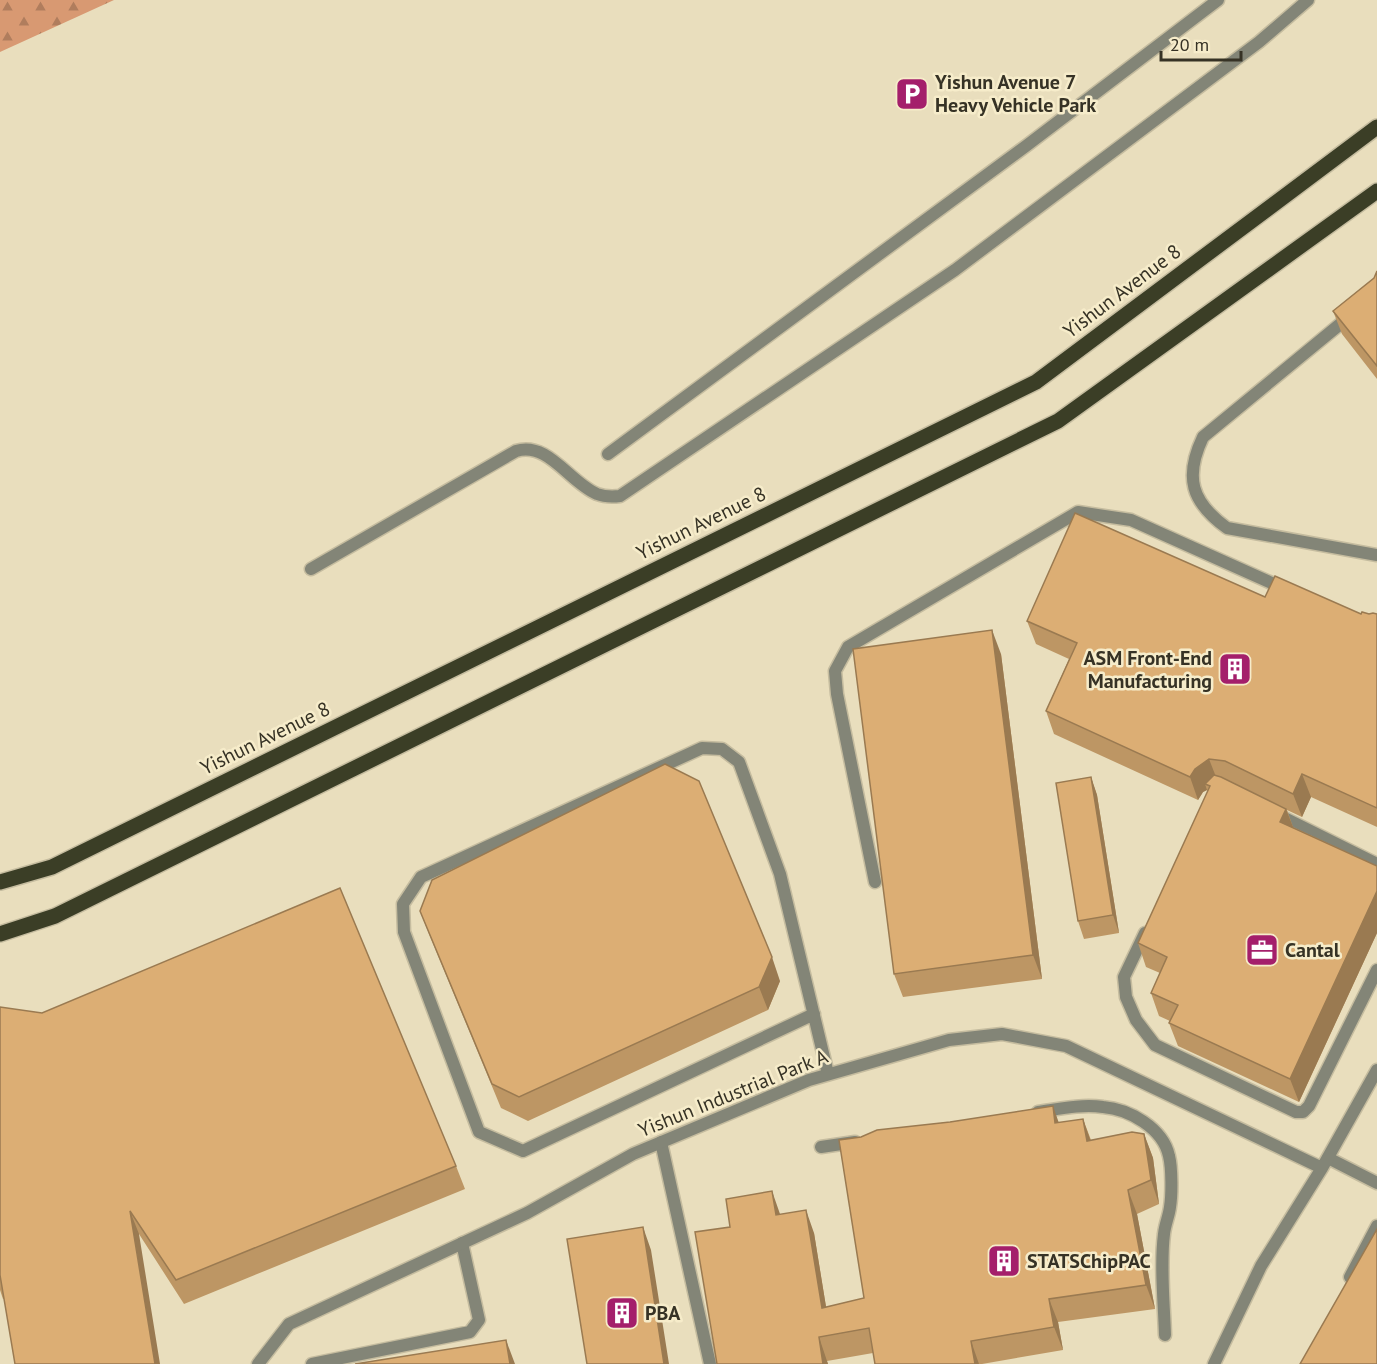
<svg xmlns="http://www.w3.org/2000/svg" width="1377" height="1364" viewBox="0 0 1377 1364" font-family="'PT Sans',sans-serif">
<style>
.forest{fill:url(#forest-firs)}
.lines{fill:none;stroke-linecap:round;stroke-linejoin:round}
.lane-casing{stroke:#c5bc9f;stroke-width:15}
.street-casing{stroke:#c5bc9f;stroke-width:15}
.primary-casing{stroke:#c5bc9f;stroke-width:18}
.lane{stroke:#838577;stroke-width:12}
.street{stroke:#838577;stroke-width:12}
.primary{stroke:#3b3e26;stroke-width:15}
.wall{fill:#bd9664}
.shaded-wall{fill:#9a7a51}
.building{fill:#dcae74;stroke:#9a7a51;stroke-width:1.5}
.labels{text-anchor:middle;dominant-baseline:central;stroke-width:5;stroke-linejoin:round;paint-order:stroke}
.poi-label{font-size:20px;font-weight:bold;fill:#363225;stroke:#f6ecca;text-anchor:start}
.street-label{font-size:20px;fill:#363225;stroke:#f6ecca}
</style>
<defs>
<pattern id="forest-firs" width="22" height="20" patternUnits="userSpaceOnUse" patternTransform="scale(1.5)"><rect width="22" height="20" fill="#d89972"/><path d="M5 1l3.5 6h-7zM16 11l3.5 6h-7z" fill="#b07d5d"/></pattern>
</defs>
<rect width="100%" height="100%" fill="#e9debd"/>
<path class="forest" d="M 0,0 L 114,0 L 0,52 Z"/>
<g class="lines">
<g class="lane-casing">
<path id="lane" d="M 1350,316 L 1203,437 C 1184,477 1191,502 1227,528 L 1377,555
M 608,454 L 1026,146 L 1218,0
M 311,569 L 516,451 C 548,441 569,482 597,494 C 605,497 612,497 620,496 L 955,270 L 1259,42 L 1308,0
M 1276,814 L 1377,864
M 875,882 L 837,694 L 835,671 L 848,647 L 1078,512 L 1131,520 L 1285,589
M 1145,933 L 1124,977 L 1126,997 L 1136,1020 L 1155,1045 L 1296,1112 L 1303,1112 L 1309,1106 L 1377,970
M 814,1014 L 523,1151 L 479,1132 L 404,932 L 403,904 L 421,877 L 702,748 L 722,749 L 739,762 L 780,874 L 828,1074
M 1038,1112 C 1059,1109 1081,1104 1103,1107 C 1129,1109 1163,1128 1169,1156 C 1172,1168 1172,1195 1170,1207 C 1169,1216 1165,1224 1164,1234 C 1160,1266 1164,1302 1165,1335
M 661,1142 L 710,1364
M 821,1147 L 855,1142
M 1328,1158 L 1377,1183
M 1350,1277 L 1377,1226
M 312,1364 L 470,1332 L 479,1320 L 462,1243"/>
</g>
<g class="street-casing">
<path id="street" d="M 258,1364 L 289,1324 L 527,1213 L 633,1154 L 809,1080 L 949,1040 L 1002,1034 L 1066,1046 L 1322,1168
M 1214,1364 L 1261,1266 L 1322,1168 L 1377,1070"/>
</g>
<g class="primary-casing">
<path id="primary" d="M 0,882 L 52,867 L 1036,382 L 1377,127
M 0,934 L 55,916 L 1058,421 L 1377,191"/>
</g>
<use href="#lane" class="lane"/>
<use href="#street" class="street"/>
<use href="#primary" class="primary"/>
</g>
<path class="wall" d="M 1377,271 L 1377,379 L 1342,334 L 1333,311 L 1374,278 Z
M 1265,597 L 1361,614 L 1377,614 L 1377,827 L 1311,797 L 1302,817 L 1287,810 L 1293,827 L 1377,866 L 1377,933 L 1299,1102 L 1178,1046 L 1169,1023 L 1170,1021 L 1159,1016 L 1151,993 L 1160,973 L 1146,967 L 1138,943 L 1208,792 L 1207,790 L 1203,792 L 1198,800 L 1054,734 L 1046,711 L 1069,659 L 1036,644 L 1027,621 Z
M 1001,654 L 1042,979 L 903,997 L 894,974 Z
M 1091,777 L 1097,795 L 1119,933 L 1084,939 L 1078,921 Z
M 420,911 L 780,981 L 768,1010 L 528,1121 L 501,1108 L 429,934 Z
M 0,1007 L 456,1166 L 465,1189 L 184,1304 L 139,1234 L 3,1299 L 0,1290 Z
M 1083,1119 L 1091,1140 L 1144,1134 L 1153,1158 L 1159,1204 L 1137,1214 L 1155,1309 L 1058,1322 L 1063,1350 L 982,1364 L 875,1364 L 873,1353 L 827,1361 L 828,1364 L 717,1364 L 730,1227 L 780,1214 L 814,1233 L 826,1307 L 864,1298 L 1059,1123 Z"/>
<path class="shaded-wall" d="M 992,630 L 1001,654 L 1042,979 L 1033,955 Z
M 1209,759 L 1218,782 L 1210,786 L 1205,784 L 1207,790 L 1203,792 L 1198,800 L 1190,777 L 1195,769 Z
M 1302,774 L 1311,797 L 1302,817 L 1293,794 Z
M 1091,777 L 1097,795 L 1119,933 L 1113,915 Z
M 1286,809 L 1295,832 L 1280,822 Z
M 1377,891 L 1377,933 L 1299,1102 L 1290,1079 Z
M 772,957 L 780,981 L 768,1010 L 759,987 Z
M 1053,1106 L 1061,1129 L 1055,1123 Z
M 1083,1119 L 1091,1142 L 1087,1141 Z
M 1144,1134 L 1153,1158 L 1159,1204 L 1151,1180 Z
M 1128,1190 L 1137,1214 L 1155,1309 L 1146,1285 Z
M 772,1191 L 780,1214 L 776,1215 Z
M 806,1210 L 814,1233 L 830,1331 L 822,1308 Z
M 130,1211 L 139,1234 L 160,1364 L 155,1364 Z
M 643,1227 L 651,1250 L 669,1364 L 664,1364 Z
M 1049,1299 L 1058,1322 L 1063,1350 L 1054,1327 Z
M 819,1337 L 828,1364 L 823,1364 Z
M 506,1340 L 515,1364 L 510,1364 Z
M 971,1341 L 979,1364 L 975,1364 Z"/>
<path class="building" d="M 1377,271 L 1377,366 L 1333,311 L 1374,278 Z
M 1075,513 L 1265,597 L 1275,576 L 1361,614 L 1362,612 L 1369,614 L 1373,613 L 1377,614 L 1377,808 L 1302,774 L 1293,794 L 1225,761 L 1209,759 L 1195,769 L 1190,777 L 1046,711 L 1077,643 L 1027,621 Z
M 992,630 L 1033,955 L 894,974 L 853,649 Z
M 665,764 L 699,781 L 772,957 L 759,987 L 519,1097 L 492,1084 L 420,911 L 432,880 Z
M 1214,775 L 1221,777 L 1286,809 L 1280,822 L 1377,866 L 1377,891 L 1290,1079 L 1169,1023 L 1178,1005 L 1151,993 L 1167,957 L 1138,943 L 1210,786 L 1205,784 Z
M 1091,777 L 1113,915 L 1078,921 L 1056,783 Z
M 340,888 L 456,1166 L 176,1280 L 130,1211 L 155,1364 L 15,1364 L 0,1275 L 0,1007 L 42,1013 Z
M 1053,1106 L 1055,1123 L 1083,1119 L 1087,1141 L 1132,1132 L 1144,1134 L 1151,1180 L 1128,1190 L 1146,1285 L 1049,1299 L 1054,1327 L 971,1341 L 975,1364 L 875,1364 L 869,1328 L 819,1337 L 823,1364 L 717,1364 L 695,1232 L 730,1227 L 726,1199 L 772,1191 L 776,1215 L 806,1210 L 822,1308 L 864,1298 L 839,1140 L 861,1137 L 877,1130 L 950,1122 Z
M 643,1227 L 664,1364 L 587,1364 L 567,1239 Z
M 1377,1229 L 1377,1364 L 1300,1364 Z
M 506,1340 L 510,1364 L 355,1364 Z"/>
<defs>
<g id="parking-square" transform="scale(1.725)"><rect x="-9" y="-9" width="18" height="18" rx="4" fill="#a41f6b" stroke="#f6ecca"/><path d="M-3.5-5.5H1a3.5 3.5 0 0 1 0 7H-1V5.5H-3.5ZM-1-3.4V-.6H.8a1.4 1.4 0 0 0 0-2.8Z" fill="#fff"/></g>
<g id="building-square" transform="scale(1.725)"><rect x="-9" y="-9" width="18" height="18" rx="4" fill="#a41f6b" stroke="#f6ecca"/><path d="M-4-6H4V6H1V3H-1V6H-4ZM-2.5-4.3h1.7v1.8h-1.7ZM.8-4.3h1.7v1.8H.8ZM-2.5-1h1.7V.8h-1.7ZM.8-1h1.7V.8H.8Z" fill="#fff"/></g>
<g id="office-square" transform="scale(1.725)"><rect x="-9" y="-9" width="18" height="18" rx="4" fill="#a41f6b" stroke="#f6ecca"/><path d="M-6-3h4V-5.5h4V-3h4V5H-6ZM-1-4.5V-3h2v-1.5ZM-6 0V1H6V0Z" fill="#fff"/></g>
</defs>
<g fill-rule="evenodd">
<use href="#parking-square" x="912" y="94"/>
<use href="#building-square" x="1235" y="669"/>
<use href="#office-square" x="1262" y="950"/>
<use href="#building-square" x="1004" y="1261"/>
<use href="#building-square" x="622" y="1313"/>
</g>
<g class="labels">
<g class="poi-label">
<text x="935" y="82">Yishun Avenue 7<tspan x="935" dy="23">Heavy Vehicle Park</tspan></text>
<text x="1212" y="658" text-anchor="end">ASM Front-End<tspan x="1212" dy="23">Manufacturing</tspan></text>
<text x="1285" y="950">Cantal</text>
<text x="1027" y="1261">STATSChipPAC</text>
<text x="645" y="1313">PBA</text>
</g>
<g class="street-label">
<text transform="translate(1122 291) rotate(-37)">Yishun Avenue 8</text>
<text transform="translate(701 523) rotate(-26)">Yishun Avenue 8</text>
<text transform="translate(265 738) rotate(-26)">Yishun Avenue 8</text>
<text transform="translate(733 1093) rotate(-22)">Yishun Industrial Park A</text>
</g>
</g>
<path d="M1161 51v9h80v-9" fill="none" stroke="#363225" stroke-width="3"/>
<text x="1170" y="51" font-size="18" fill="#363225" stroke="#f6ecca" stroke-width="4.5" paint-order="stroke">20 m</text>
</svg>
